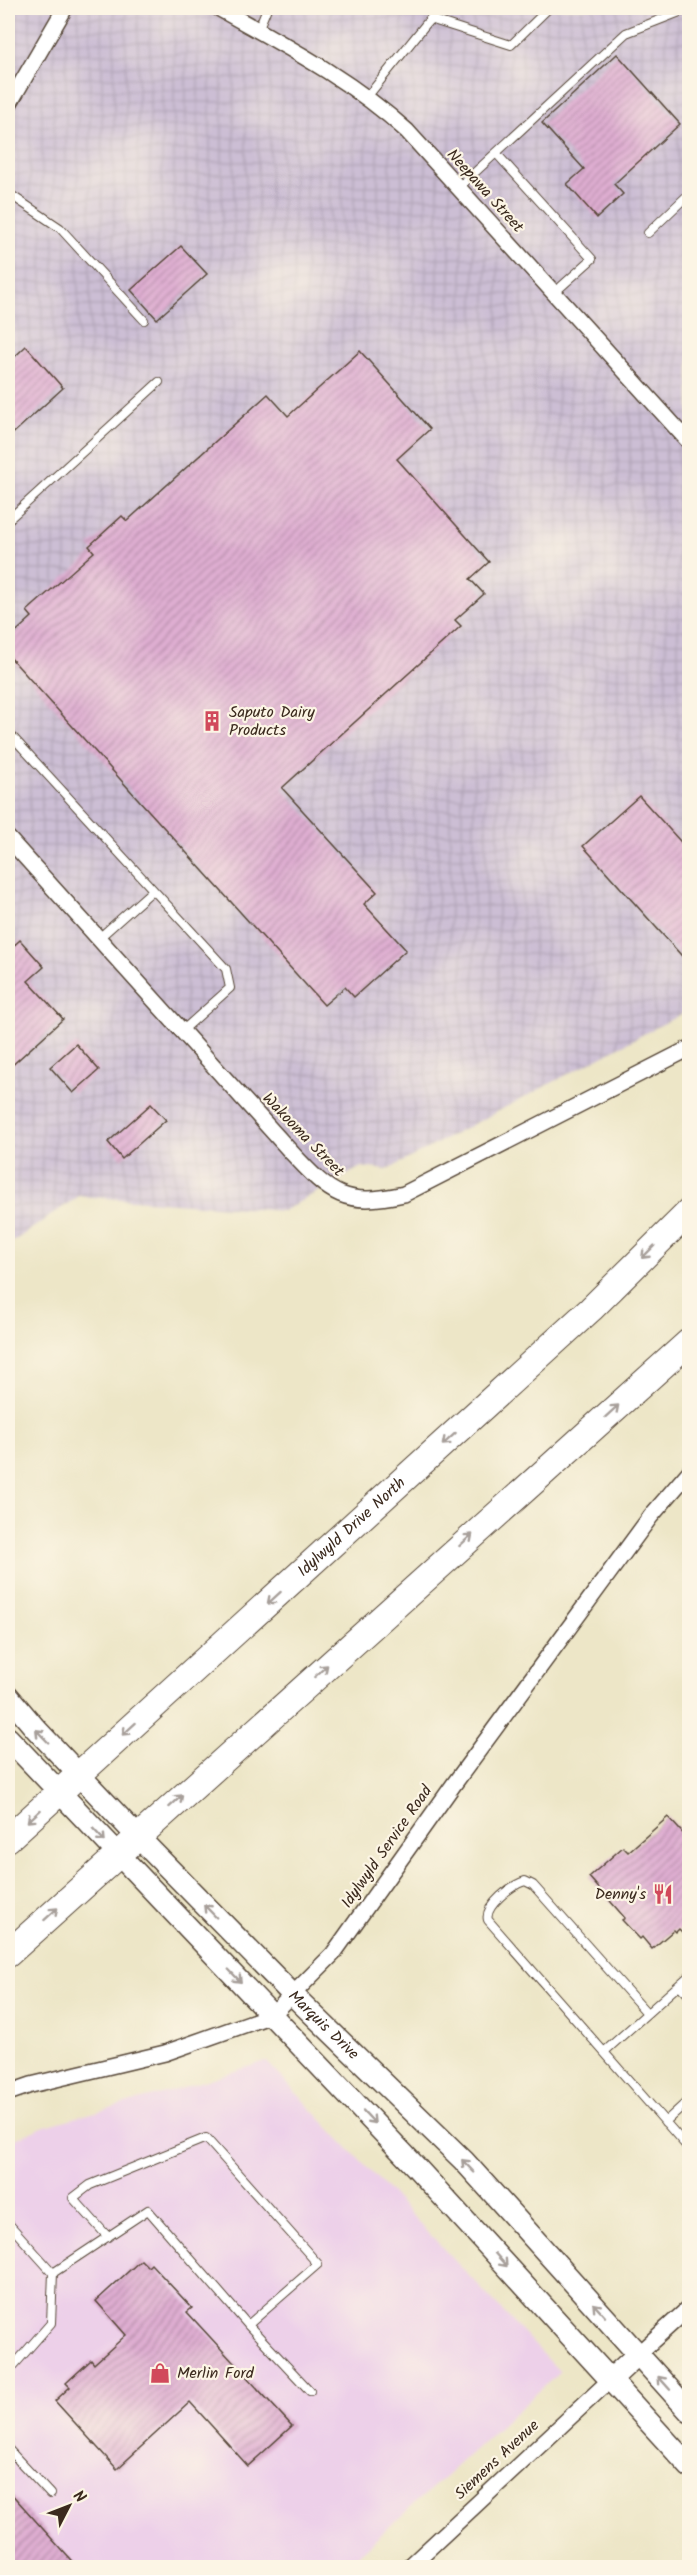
<svg xmlns="http://www.w3.org/2000/svg" width="697" height="2575" viewBox="0 0 697 2575" font-family="Kalam,sans-serif">
<style>
.built{fill:#edd0e9}
.industrial{fill:url(#industrial-grid)}
.building{fill:url(#building-hatch)}
.lines{fill:none;stroke-linecap:round;stroke-linejoin:round}
.service-casing{stroke:#564637;stroke-width:10}
.minor-casing{stroke:#564637;stroke-width:18}
.secondary-casing{stroke:#564637;stroke-width:24}
.trunk-casing{stroke:#564637;stroke-width:28}
.service{stroke:#fff;stroke-width:8}
.minor{stroke:#fff;stroke-width:15}
.secondary{stroke:#fff;stroke-width:21}
.trunk{stroke:#fff;stroke-width:26}
.oneway{stroke:#a79f9a}
.labels{text-anchor:middle;dominant-baseline:central;stroke-width:4.5;stroke-linejoin:round;paint-order:stroke}
.street-label{font-size:16px;fill:#3b2a1e;stroke:#fcf5e5}
.poi-label{font-size:16px;fill:#3b2a1e;stroke:#fcf5e5;text-anchor:start}
</style>
<defs>
<pattern id="industrial-grid" width="8" height="8" patternUnits="userSpaceOnUse" patternTransform="scale(1.5)"><rect width="8" height="8" fill="#ccbed4"/><path d="M0 4h8M4 0v8" fill="none" stroke="#b0a3b6"/></pattern>
<pattern id="building-hatch" width="6" height="6" patternUnits="userSpaceOnUse" patternTransform="scale(1.5)"><rect width="6" height="6" fill="#dfaed2"/><path d="M-1 1l2-2M0 6l6-6M5 7l2-2" fill="none" stroke="#b68eaa"/></pattern>
</defs>
<rect width="100%" height="100%" fill="#fcf5e5"/>
<filter id="ink" filterUnits="userSpaceOnUse"><feTurbulence type="fractalNoise" baseFrequency=".0167" numOctaves="2"/><feDisplacementMap in="SourceGraphic" scale="12" xChannelSelector="R" yChannelSelector="G"/><feConvolveMatrix kernelMatrix="1 2 1 2 8 2 1 2 1" color-interpolation-filters="sRGB"/></filter>
<filter id="wash" filterUnits="userSpaceOnUse"><feTurbulence type="fractalNoise" baseFrequency=".008" numOctaves="4" result="noise"/><feDisplacementMap in="SourceGraphic" scale="24" xChannelSelector="R" yChannelSelector="G"/><feGaussianBlur stdDeviation="1.35" result="paint"/><feColorMatrix in="noise" values="0 0 0 0 0 0 0 0 0 0 0 0 0 0 0 0 0 1.4 0 .05"/><feComposite in="paint" operator="in"/></filter>
<g filter="url(#wash)">
<rect width="100%" height="100%" fill="#ede6c7"/>
<path class="built" d="M 266,2061 L 560,2372 L 345,2567 L 8,2568 L 8,2142 L 45,2126 L 179,2089 Z"/>
<path class="industrial" d="M 8,8 L 689,8 L 689,1010 L 387,1170 L 361,1167 L 283,1211 L 79,1196 L 8,1245 Z"/>
<g id="blocks">
<path class="building" d="M 617,54 L 680,124 L 614,184 L 623,194 L 597,218 L 567,184 L 584,169 L 542,123 Z
M 181,246 L 207,274 L 157,319 L 131,290 Z
M 26,346 L 63,388 L 8,438 L 8,363 Z
M 360,351 L 430,429 L 397,459 L 489,562 L 470,579 L 484,594 L 455,620 L 461,626 L 282,788 L 377,892 L 364,904 L 406,950 L 354,997 L 345,987 L 324,1005 L 8,655 L 8,639 L 32,617 L 27,611 L 94,552 L 89,546 L 122,516 L 127,521 L 268,394 L 288,416 Z
M 639,796 L 690,852 L 690,965 L 583,846 Z
M 20,940 L 44,967 L 28,981 L 63,1019 L 8,1069 L 8,951 Z
M 76,1044 L 99,1070 L 73,1093 L 50,1067 Z
M 151,1104 L 166,1120 L 122,1159 L 108,1142 Z
M 668,1817 L 690,1841 L 690,1940 L 679,1929 L 676,1932 L 674,1930 L 652,1949 L 642,1937 L 640,1939 L 622,1920 L 625,1918 L 589,1877 L 623,1847 L 628,1852 Z
M 141,2260 L 148,2267 L 151,2264 L 192,2308 L 187,2312 L 292,2426 L 248,2466 L 190,2402 L 117,2469 L 55,2401 L 70,2387 L 66,2383 L 91,2360 L 94,2364 L 126,2335 L 96,2301 Z
M 8,2490 L 78,2568 L 8,2568 Z"/>
</g>
</g>
<g filter="url(#ink)">
<use href="#blocks" fill-opacity="0" stroke="#564637" stroke-width="1.5"/>
<g class="lines">
<g class="service-casing">
<path id="service" d="M 430,19 L 440,8
M 258,30 L 267,8
M 367,97 L 430,19 L 511,45 L 549,8
M 496,153 L 592,259 L 554,293
M 458,188 L 626,33 L 690,8
M 8,193 L 60,228 L 144,320
M 648,233 L 690,193
M 8,520 L 159,382
M 8,732 L 226,969 L 230,988 L 182,1031
M 98,939 L 153,890
M 679,1985 L 690,1996
M 647,2013 L 533,1885 L 525,1881 C 512,1885 484,1906 488,1920 L 690,2150
M 604,2052 L 690,1975
M 665,2122 L 690,2099
M 8,2223 L 53,2273 L 148,2210 L 248,2325 L 310,2391
M 108,2237 L 73,2198 L 90,2185 L 206,2138 L 318,2264 L 248,2325
M 8,2372 L 51,2323 L 53,2273
M 8,2449 L 50,2494"/>
</g>
<g class="minor-casing">
<path id="minor" d="M 218,8 C 284,45 350,79 407,131 L 690,443
M 8,106 L 65,8
M 8,838 L 292,1153 C 331,1195 345,1207 404,1194 L 690,1048
M 8,2093 L 31,2085 L 165,2053 L 272,2015 L 333,1954 L 454,1784 L 651,1516 L 690,1471
M 638,2354 L 690,2307
M 408,2568 L 610,2380"/>
</g>
<g class="secondary-casing">
<g id="secondary">
<path id="s1" d="M 8,1696 L 35,1728 L 137,1836 L 294,1996 L 464,2161 L 690,2412"/>
<path d="M 8,1738 L 416,2167 L 690,2467"/>
<path d="M 610,2380 L 638,2354"/>
</g>
</g>
<g class="trunk-casing">
<g id="trunk">
<path id="s2" d="M 8,1839 L 591,1309 L 690,1211"/>
<path d="M 8,1954 L 690,1341"/>
</g>
</g>
<use href="#service" class="service"/>
<use href="#minor" class="minor"/>
<use href="#secondary" class="secondary"/>
<use href="#trunk" class="trunk"/>
</g>
<defs><path id="oneway-shaft" d="M-6 0H5M1.5-3L5.5 0L1.5 3" fill="none" stroke-width="1.6" stroke-linecap="round" stroke-linejoin="round" transform="scale(1.5)"/></defs>
<g class="oneway">
<use href="#oneway-shaft" transform="translate(648 1252) rotate(135)"/>
<use href="#oneway-shaft" transform="translate(612 1411) rotate(-42)"/>
<use href="#oneway-shaft" transform="translate(449 1439) rotate(138)"/>
<use href="#oneway-shaft" transform="translate(466 1540) rotate(-42)"/>
<use href="#oneway-shaft" transform="translate(274 1598) rotate(138)"/>
<use href="#oneway-shaft" transform="translate(321 1671) rotate(-42)"/>
<use href="#oneway-shaft" transform="translate(129 1729) rotate(138)"/>
<use href="#oneway-shaft" transform="translate(42 1736) rotate(-134)"/>
<use href="#oneway-shaft" transform="translate(176 1801) rotate(-42)"/>
<use href="#oneway-shaft" transform="translate(34 1816) rotate(138)"/>
<use href="#oneway-shaft" transform="translate(99 1835) rotate(47)"/>
<use href="#oneway-shaft" transform="translate(210 1911) rotate(-134)"/>
<use href="#oneway-shaft" transform="translate(51 1914) rotate(-42)"/>
<use href="#oneway-shaft" transform="translate(235 1976) rotate(46)"/>
<use href="#oneway-shaft" transform="translate(369 2117) rotate(47)"/>
<use href="#oneway-shaft" transform="translate(468 2166) rotate(-134)"/>
<use href="#oneway-shaft" transform="translate(501 2260) rotate(48)"/>
<use href="#oneway-shaft" transform="translate(599 2310) rotate(-132)"/>
<use href="#oneway-shaft" transform="translate(664 2383) rotate(-132)"/>
</g>
</g>
<defs>
<g id="building-bare" transform="scale(1.62)"><path d="M-4-6H4V6H1V3H-1V6H-4ZM-2.5-4.3h1.7v1.8h-1.7ZM.8-4.3h1.7v1.8H.8ZM-2.5-1h1.7V.8h-1.7ZM.8-1h1.7V.8H.8Z" fill="#d1495b" stroke="#fcf5e5" stroke-width="2.5" paint-order="stroke"/></g>
<g id="restaurant-bare" transform="scale(1.62)"><path d="M-5-6h1v4h1v-4h1v4h1v-4h1v5L-1.5 .5V6h-2V.5L-5-1ZM5-6V6H3V1.5H1.5Q1.5-4 5-6Z" fill="#d1495b" stroke="#fcf5e5" stroke-width="2.5" paint-order="stroke"/></g>
<g id="shop-bare" transform="scale(1.62)"><path d="M-5-2.5h2.3a2.7 3.5 0 0 1 5.4 0H5L5.5 6h-11ZM-1.5-2.5h3a1.5 2.3 0 0 0-3 0Z" fill="#d1495b" stroke="#fcf5e5" stroke-width="2.5" paint-order="stroke"/></g>
</defs>
<g fill-rule="evenodd">
<use href="#building-bare" x="212" y="721"/>
<use href="#restaurant-bare" x="663" y="1894"/>
<use href="#shop-bare" x="160" y="2373"/>
</g>
<g class="labels">
<g class="street-label">
<text transform="translate(485 191) rotate(48)">Neepawa Street</text>
<text transform="translate(303 1135) rotate(46)">Wakooma Street</text>
<text stroke="none"><textPath href="#s2" startOffset="464">Idylwyld Drive North</textPath></text>
<text transform="translate(387 1847) rotate(-55)">Idylwyld Service Road</text>
<text stroke="none"><textPath href="#s1" startOffset="456">Marquis Drive</textPath></text>
<text transform="translate(497 2460) rotate(-43)">Siemens Avenue</text>
</g>
<g class="poi-label">
<text x="229" y="712">Saputo Dairy<tspan x="229" dy="18">Products</tspan></text>
<text x="646" y="1894" text-anchor="end">Denny's</text>
<text x="177" y="2373">Merlin Ford</text>
</g>
</g>
<rect width="697" height="2575" fill="none" stroke="#fcf5e5" stroke-width="30"/>
<g transform="translate(69 2506) rotate(48)" stroke="#fcf5e5" stroke-width="4.5" paint-order="stroke">
<path d="M0-4.5L10 22L0 15L-10 22Z" fill="#3b2a1e"/>
<text y="-9" font-size="16" font-weight="bold" text-anchor="middle" fill="#3b2a1e">N</text>
</g>
</svg>
